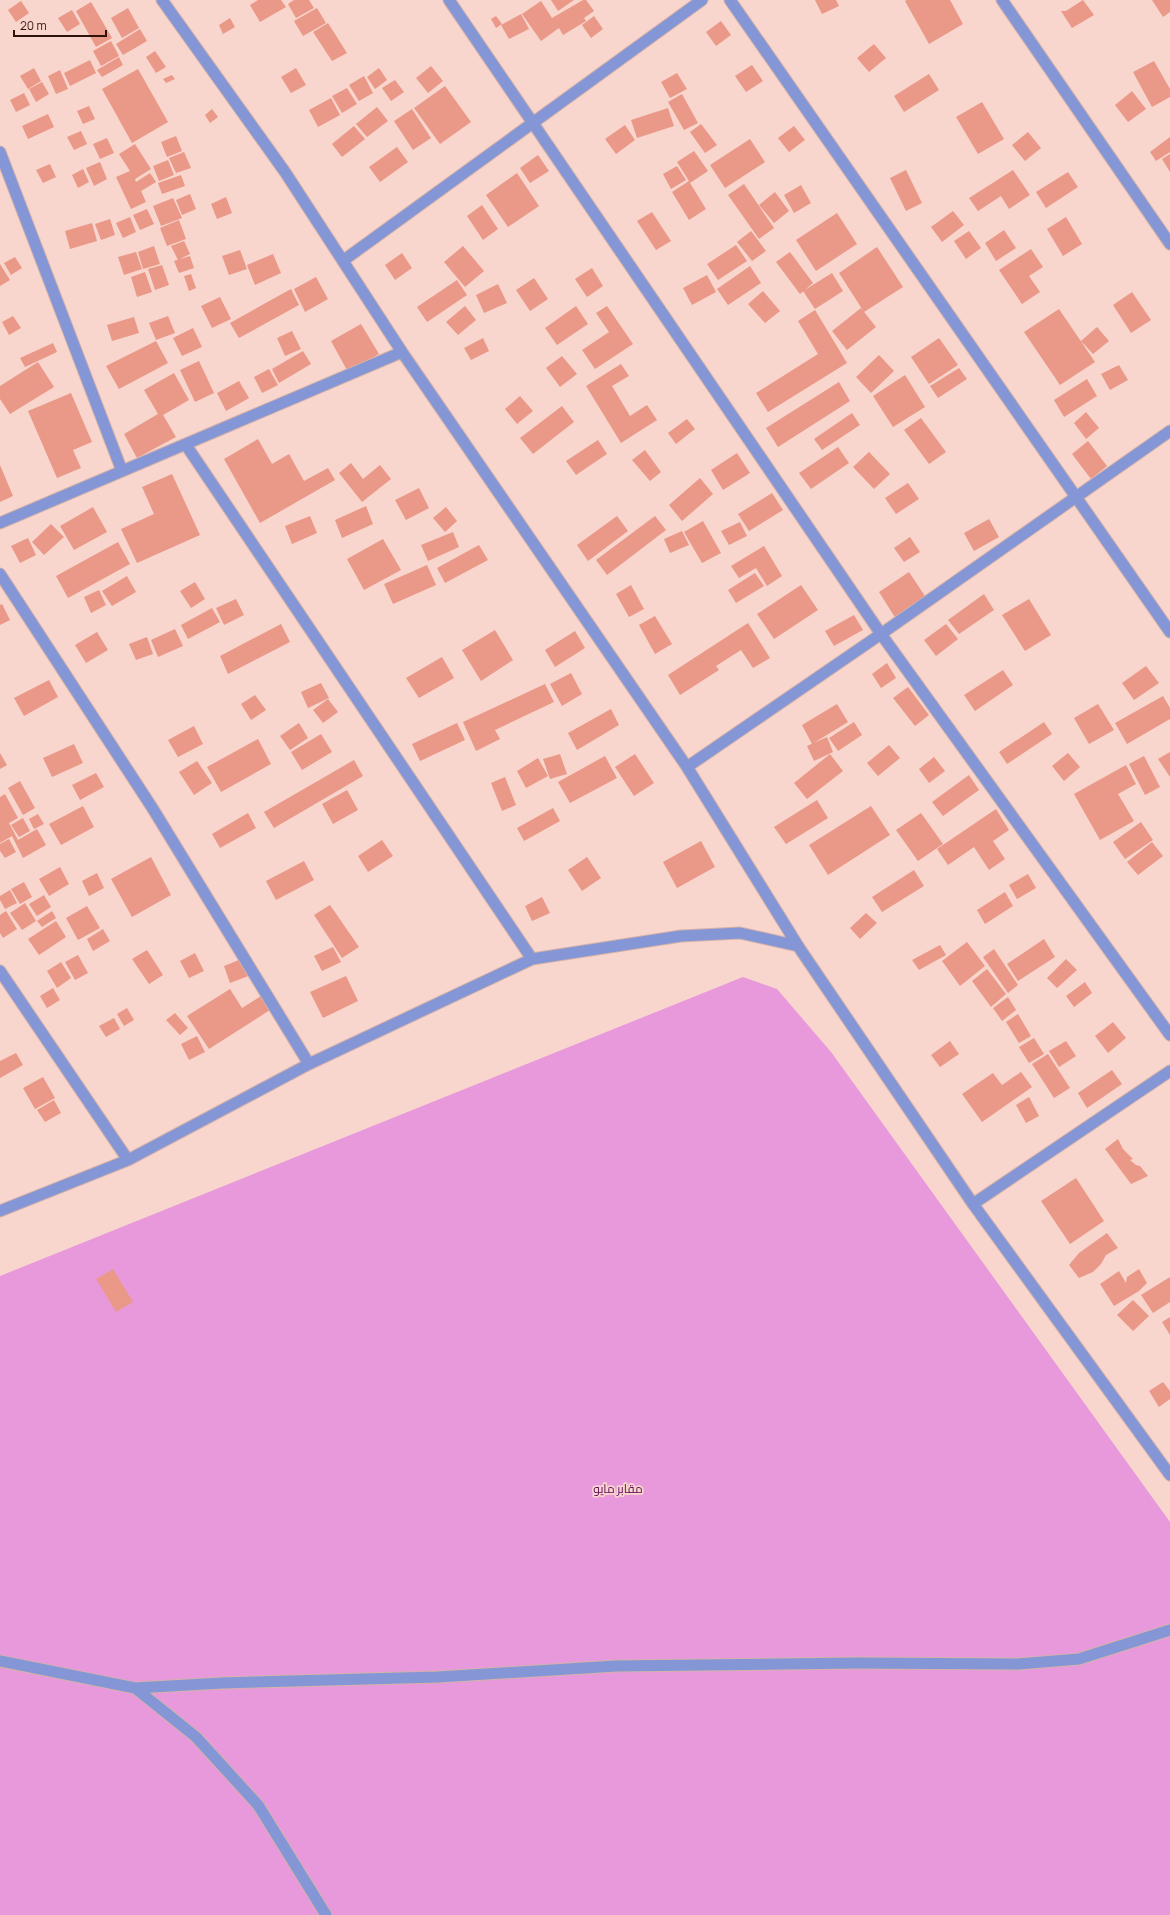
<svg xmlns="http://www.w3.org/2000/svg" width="1170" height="1915" viewBox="0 0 1170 1915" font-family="Manrope,Cairo,sans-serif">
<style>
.green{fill:#e799dc}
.building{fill:#ea9888}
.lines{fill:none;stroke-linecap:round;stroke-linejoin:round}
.minor-casing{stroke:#d4b2aa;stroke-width:13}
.minor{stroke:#8496d5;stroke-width:11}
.labels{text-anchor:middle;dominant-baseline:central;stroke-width:3.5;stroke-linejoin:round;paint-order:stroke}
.park-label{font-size:12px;fill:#61085a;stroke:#f8d5cd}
</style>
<rect width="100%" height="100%" fill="#f8d5cd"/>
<path class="green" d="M 743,977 L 777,989 L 831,1052 L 1170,1522 L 1170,1915 L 0,1915 L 0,1276 Z"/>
<path class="building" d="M 258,0 L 281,0 L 286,7 L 260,22 L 250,5 Z
M 294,0 L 309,0 L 314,8 L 296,18 L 288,4 Z
M 551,0 L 574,0 L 558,11 Z
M 583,0 L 586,0 L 594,11 L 584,18 L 586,21 L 563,35 L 559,28 L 541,41 L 522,14 L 541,1 L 552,18 Z
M 815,0 L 836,0 L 839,6 L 822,14 Z
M 907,0 L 950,0 L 963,24 L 929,44 L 905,1 Z
M 1083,0 L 1094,15 L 1072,28 L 1061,11 L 1066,11 Z
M 1152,0 L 1170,0 L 1170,12 L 1163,17 Z
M 21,1 L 29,13 L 16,22 L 8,10 Z
M 91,2 L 112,38 L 96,47 L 76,11 Z
M 128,8 L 139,28 L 122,38 L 111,18 Z
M 317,8 L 326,23 L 303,36 L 294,21 Z
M 72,10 L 80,24 L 67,32 L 58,18 Z
M 521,14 L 529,29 L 509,39 L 501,25 Z
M 496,16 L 502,24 L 496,28 L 491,19 Z
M 594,16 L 603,29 L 591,38 L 582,25 Z
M 230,18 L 235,27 L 223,34 L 219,25 Z
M 721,21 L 731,35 L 716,46 L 706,32 Z
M 328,23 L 347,53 L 332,61 L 313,32 Z
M 140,29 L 147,41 L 123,55 L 116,44 Z
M 111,41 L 119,56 L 101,66 L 93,51 Z
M 874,44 L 886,58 L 869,72 L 857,58 Z
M 155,51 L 166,67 L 156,73 L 146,57 Z
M 119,57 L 123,65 L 102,77 L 97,70 Z
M 90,60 L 96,73 L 70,86 L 64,73 Z
M 1154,61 L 1170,89 L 1170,97 L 1152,107 L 1133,72 Z
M 752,65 L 763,81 L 746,92 L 735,76 Z
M 431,66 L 443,81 L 428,93 L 416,78 Z
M 34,68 L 41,81 L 28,89 L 20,76 Z
M 296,68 L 306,85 L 291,93 L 281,77 Z
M 379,68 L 387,80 L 375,89 L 367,77 Z
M 138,69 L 168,122 L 132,143 L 102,89 Z
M 60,70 L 68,89 L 56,94 L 48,76 Z
M 677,73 L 687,89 L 670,98 L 661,82 Z
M 929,74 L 939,90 L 904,112 L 894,96 Z
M 172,75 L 175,79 L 166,83 L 163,79 Z
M 364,76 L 373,93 L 359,101 L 349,85 Z
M 395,80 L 404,92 L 391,101 L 382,88 Z
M 42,82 L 49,94 L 36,102 L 29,89 Z
M 445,86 L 471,122 L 440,144 L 414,108 Z
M 347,88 L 357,104 L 342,113 L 332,96 Z
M 1132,91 L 1146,109 L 1128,122 L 1115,105 Z
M 24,93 L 30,105 L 16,112 L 10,100 Z
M 682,94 L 698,123 L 684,130 L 668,102 Z
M 331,98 L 340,115 L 318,127 L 309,110 Z
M 982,102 L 1004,139 L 978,154 L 956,117 Z
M 89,106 L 95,119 L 83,124 L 77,111 Z
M 377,107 L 388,121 L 367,137 L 356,124 Z
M 668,108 L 674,126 L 637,138 L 631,120 Z
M 212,109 L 218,117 L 210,123 L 205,115 Z
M 412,109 L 431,138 L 413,150 L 394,121 Z
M 48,114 L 54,127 L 28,139 L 22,126 Z
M 701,124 L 717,145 L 705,153 L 690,132 Z
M 625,125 L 635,140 L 616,154 L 605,139 Z
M 354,126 L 365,139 L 342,157 L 332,144 Z
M 794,126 L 805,140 L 789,152 L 778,138 Z
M 81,131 L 87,144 L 74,150 L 67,137 Z
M 1028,132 L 1041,148 L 1025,161 L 1012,145 Z
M 176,136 L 182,151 L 167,157 L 161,142 Z
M 1170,137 L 1170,152 L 1156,161 L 1150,152 Z
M 107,138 L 114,153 L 100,159 L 93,144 Z
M 750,139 L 765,162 L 725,188 L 710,165 Z
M 135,144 L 151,169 L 135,179 L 136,182 L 150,173 L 156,182 L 141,191 L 146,202 L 131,209 L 116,177 L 130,171 L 119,154 Z
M 397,147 L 408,162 L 380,182 L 369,167 Z
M 694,151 L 708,171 L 690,183 L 706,209 L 689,220 L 672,192 L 689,181 L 677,162 Z
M 184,152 L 191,168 L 176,173 L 169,158 Z
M 1170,154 L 1170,172 L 1162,159 Z
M 538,155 L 549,171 L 530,183 L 520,168 Z
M 168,160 L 174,175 L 159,181 L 153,166 Z
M 100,162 L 107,179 L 94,186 L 86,168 Z
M 50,164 L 56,177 L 43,183 L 36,170 Z
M 677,166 L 686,180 L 671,189 L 663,174 Z
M 83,169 L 89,182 L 78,188 L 72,175 Z
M 906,170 L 922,203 L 906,211 L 890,178 Z
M 1013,170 L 1030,195 L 1009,209 L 1001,196 L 978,211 L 969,198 Z
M 1068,172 L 1078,187 L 1046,208 L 1036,192 Z
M 517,173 L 539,206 L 508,227 L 486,195 Z
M 181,175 L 185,186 L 162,194 L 158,183 Z
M 744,184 L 774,228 L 759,239 L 728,195 Z
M 801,185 L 811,203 L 794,213 L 784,195 Z
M 775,192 L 789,211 L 774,223 L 759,205 Z
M 190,194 L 196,209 L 182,215 L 176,200 Z
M 226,197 L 232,213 L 217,219 L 211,204 Z
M 173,198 L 182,218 L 161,226 L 153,206 Z
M 482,205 L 498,229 L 483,240 L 467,216 Z
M 147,209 L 154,224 L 140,230 L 133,215 Z
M 953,211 L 964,225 L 942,242 L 931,227 Z
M 652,212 L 671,241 L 656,250 L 637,221 Z
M 837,213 L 857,244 L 816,271 L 796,240 Z
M 130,217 L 136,232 L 123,238 L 116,223 Z
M 1066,217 L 1082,244 L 1063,256 L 1047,229 Z
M 110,219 L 115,235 L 101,240 L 95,224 Z
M 179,220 L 186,239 L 167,246 L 160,228 Z
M 92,223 L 97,241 L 70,249 L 65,231 Z
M 1004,230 L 1016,248 L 996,261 L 985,243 Z
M 751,231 L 766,251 L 752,261 L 737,242 Z
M 969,231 L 981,248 L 966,259 L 954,241 Z
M 184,241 L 190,254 L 178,260 L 171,246 Z
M 736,245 L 747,261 L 718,280 L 707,264 Z
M 154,246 L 160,264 L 143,269 L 138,252 Z
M 463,246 L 484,271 L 465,287 L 444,262 Z
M 877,247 L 903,287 L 864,312 L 839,273 Z
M 1031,249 L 1043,267 L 1029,276 L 1040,292 L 1022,304 L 999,270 Z
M 240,250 L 247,269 L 229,275 L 222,256 Z
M 136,252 L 142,269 L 124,275 L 118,257 Z
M 790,252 L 813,283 L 800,294 L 776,262 Z
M 402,253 L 412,268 L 395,280 L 385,265 Z
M 273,254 L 281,273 L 255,285 L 247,265 Z
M 190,256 L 194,268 L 179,273 L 174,261 Z
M 15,257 L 22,268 L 11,275 L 4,263 Z
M 0,264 L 10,280 L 0,286 Z
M 162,265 L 169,285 L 155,290 L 148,269 Z
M 750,266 L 761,283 L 728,305 L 717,289 Z
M 592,268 L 603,286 L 587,297 L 575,279 Z
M 145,272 L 152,292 L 137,297 L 131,277 Z
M 832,273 L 843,291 L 815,309 L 803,291 Z
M 191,274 L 196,288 L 189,291 L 184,276 Z
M 707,275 L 716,292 L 692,305 L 683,288 Z
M 316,277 L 328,299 L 305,312 L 294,289 Z
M 534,278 L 548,299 L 530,311 L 516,290 Z
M 457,280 L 467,295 L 427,322 L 417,307 Z
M 498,284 L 507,303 L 484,313 L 476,295 Z
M 291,289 L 299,305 L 239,338 L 230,323 Z
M 763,291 L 780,311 L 765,323 L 748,304 Z
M 1132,292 L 1151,320 L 1131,333 L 1113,305 Z
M 220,297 L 231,319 L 212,328 L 201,306 Z
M 465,306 L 476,320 L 458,335 L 446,322 Z
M 576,306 L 588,324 L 557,345 L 545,328 Z
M 607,306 L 633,344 L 595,369 L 582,350 L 609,332 L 596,313 Z
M 861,308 L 876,327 L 847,350 L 832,331 Z
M 1059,309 L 1095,362 L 1060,385 L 1024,332 Z
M 815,310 L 847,363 L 768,412 L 756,393 L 818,354 L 798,321 Z
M 13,316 L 21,328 L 9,335 L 2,322 Z
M 168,316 L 175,333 L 156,340 L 149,323 Z
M 134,317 L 139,333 L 112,341 L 107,325 Z
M 361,324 L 379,354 L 348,372 L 331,341 Z
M 1097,327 L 1109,341 L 1093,354 L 1081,341 Z
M 193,328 L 202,347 L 182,356 L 173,338 Z
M 292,331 L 301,349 L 285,356 L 277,338 Z
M 483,338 L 489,351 L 471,360 L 464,348 Z
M 939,338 L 958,365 L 929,384 L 911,357 Z
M 156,341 L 168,363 L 119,389 L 106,366 Z
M 53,343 L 57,352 L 25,367 L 20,358 Z
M 303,351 L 311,364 L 279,383 L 272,369 Z
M 879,355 L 894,371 L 871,393 L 856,377 Z
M 562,356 L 577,374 L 560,387 L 546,368 Z
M 199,361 L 214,393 L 195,402 L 180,370 Z
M 38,362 L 54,387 L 10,414 L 0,399 L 0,386 Z
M 621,364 L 629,376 L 612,386 L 630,416 L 647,405 L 657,420 L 621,443 L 586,386 Z
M 1119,365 L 1128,380 L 1110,390 L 1101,374 Z
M 959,368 L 967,379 L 938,398 L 930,386 Z
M 269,369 L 278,385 L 262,393 L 254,377 Z
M 174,373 L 189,400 L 163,415 L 176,437 L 137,458 L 124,434 L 158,414 L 144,390 Z
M 905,375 L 925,407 L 893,427 L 873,396 Z
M 1087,379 L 1097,396 L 1064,417 L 1054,400 Z
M 239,381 L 249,398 L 226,411 L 217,393 Z
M 839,382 L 850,401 L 778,447 L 766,428 Z
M 71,393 L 92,442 L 73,450 L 81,468 L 57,478 L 28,411 Z
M 520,396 L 533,411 L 517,424 L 505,409 Z
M 562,406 L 574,422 L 533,454 L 520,438 Z
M 1086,412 L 1099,428 L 1086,439 L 1074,423 Z
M 852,413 L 860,425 L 822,450 L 814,439 Z
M 921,418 L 946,452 L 929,464 L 904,430 Z
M 687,419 L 695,429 L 676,444 L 668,433 Z
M 258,439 L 272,464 L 289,454 L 304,481 L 328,468 L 335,480 L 260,523 L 224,459 Z
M 598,440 L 607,454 L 576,475 L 566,461 Z
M 1088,441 L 1107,466 L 1091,479 L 1072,454 Z
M 838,447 L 849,463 L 811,489 L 799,473 Z
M 645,450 L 661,472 L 650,481 L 632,460 Z
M 869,452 L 890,474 L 874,489 L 853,467 Z
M 737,453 L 750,473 L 723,490 L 711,470 Z
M 351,463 L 363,479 L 380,465 L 391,479 L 362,502 L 339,473 Z
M 0,465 L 13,496 L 0,502 Z
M 172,474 L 200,535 L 137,563 L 121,529 L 154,514 L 142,487 Z
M 700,478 L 713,494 L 682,521 L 669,505 Z
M 908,483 L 919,499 L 896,514 L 885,498 Z
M 419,488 L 429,508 L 406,520 L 395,500 Z
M 772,493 L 783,510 L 749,531 L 738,514 Z
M 366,506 L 373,524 L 342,538 L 335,520 Z
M 93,507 L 107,532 L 74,550 L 60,526 Z
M 446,507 L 457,521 L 445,532 L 433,518 Z
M 310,516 L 317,533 L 292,544 L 285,526 Z
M 617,516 L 628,531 L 588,561 L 577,545 Z
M 655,516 L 666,530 L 607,575 L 596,560 Z
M 989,519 L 999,537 L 974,551 L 964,533 Z
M 703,521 L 721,553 L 702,563 L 684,532 Z
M 740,522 L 747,536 L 729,545 L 721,531 Z
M 51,524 L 64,537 L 44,555 L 32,542 Z
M 682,531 L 689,545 L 670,553 L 664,539 Z
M 453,532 L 459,547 L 428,561 L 421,545 Z
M 910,537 L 920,552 L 904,562 L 894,548 Z
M 28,538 L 36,555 L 20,563 L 11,546 Z
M 383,539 L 401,570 L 364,590 L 347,559 Z
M 118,542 L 130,564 L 68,598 L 56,576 Z
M 479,545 L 488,560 L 445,583 L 437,568 Z
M 764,546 L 782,576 L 767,586 L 756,568 L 739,578 L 731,566 Z
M 427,565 L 436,585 L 393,604 L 384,584 Z
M 909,572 L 927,599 L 896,619 L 879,592 Z
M 755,573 L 764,586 L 736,603 L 728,590 Z
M 127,576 L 136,592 L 112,606 L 102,591 Z
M 195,582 L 205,599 L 191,608 L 180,591 Z
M 631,585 L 644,609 L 629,617 L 616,594 Z
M 801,585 L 818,610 L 774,639 L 757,614 Z
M 99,590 L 106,605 L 91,613 L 84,597 Z
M 984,594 L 994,610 L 959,634 L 948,620 Z
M 236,599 L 244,615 L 224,625 L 216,608 Z
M 1029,599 L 1051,635 L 1025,651 L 1002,615 Z
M 2,604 L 10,620 L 0,625 L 0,605 Z
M 212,608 L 220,622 L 188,639 L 181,625 Z
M 854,615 L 863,630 L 834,646 L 825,631 Z
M 655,616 L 672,644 L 655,654 L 639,625 Z
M 748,623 L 770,658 L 753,668 L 741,650 L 716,666 L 719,670 L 680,695 L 668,675 Z
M 281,624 L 290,642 L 228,674 L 220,656 Z
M 946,624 L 958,639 L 936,656 L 924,640 Z
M 175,629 L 183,646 L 158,657 L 151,640 Z
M 495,630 L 513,660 L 481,681 L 462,650 Z
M 575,631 L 585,648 L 555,667 L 545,650 Z
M 97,632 L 108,650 L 86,663 L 75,645 Z
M 147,637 L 153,654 L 136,660 L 129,644 Z
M 442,657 L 454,678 L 419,698 L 406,678 Z
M 887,663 L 896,678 L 881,688 L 872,674 Z
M 1146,666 L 1159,683 L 1134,700 L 1122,683 Z
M 1003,670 L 1013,685 L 975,711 L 964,695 Z
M 571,673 L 582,694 L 562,706 L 550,684 Z
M 49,680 L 58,697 L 24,716 L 14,698 Z
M 321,683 L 329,698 L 308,708 L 301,692 Z
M 545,684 L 554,702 L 495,730 L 500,739 L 476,751 L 463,722 Z
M 908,687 L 929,715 L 915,726 L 893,698 Z
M 255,695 L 266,710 L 251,720 L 241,704 Z
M 1163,696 L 1170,708 L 1170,719 L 1127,744 L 1115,723 Z
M 328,699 L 338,712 L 323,723 L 313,710 Z
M 837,704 L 848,722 L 812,744 L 802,725 Z
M 1098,704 L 1114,730 L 1089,744 L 1074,718 Z
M 611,709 L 619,725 L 577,750 L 568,733 Z
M 854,722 L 862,735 L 838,751 L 829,738 Z
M 1044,722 L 1052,734 L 1007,764 L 999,752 Z
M 299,723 L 308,738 L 290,750 L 280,736 Z
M 457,723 L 465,740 L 420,761 L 412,744 Z
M 194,726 L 203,744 L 178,757 L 168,740 Z
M 321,734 L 332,752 L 302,770 L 291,752 Z
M 827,737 L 833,752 L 814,761 L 807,746 Z
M 258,739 L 271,764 L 221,792 L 207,767 Z
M 74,744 L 83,763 L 52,777 L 43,758 Z
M 889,745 L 900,758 L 878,776 L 867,763 Z
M 1170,752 L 1170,777 L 1158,759 Z
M 0,753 L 7,765 L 0,769 Z
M 1068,753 L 1080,767 L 1064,781 L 1052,766 Z
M 560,754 L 567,774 L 550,779 L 543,759 Z
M 635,754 L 654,783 L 634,796 L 615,767 Z
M 830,754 L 843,771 L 807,799 L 794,783 Z
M 605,756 L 617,778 L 570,803 L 558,782 Z
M 1144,756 L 1160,787 L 1145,795 L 1129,764 Z
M 934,757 L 945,771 L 929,783 L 919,769 Z
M 538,758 L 548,776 L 526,788 L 517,771 Z
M 354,760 L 363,776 L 274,828 L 264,812 Z
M 197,761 L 212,783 L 194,795 L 179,772 Z
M 1126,765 L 1136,784 L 1118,794 L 1134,821 L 1100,840 L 1074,794 Z
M 96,773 L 104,787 L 80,800 L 72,785 Z
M 969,775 L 979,790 L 943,816 L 932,802 Z
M 505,777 L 516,805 L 502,811 L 491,783 Z
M 20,781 L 35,808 L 23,815 L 8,788 Z
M 347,790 L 358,810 L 333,824 L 322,804 Z
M 5,794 L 18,818 L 9,823 L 18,840 L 37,829 L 46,845 L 23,858 L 12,836 L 0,843 L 0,797 Z
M 817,800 L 828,818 L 786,844 L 774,827 Z
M 83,806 L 94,827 L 61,845 L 49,824 Z
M 871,806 L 890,835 L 828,875 L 809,845 Z
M 553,808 L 560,821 L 524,841 L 517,828 Z
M 996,809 L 1009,830 L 993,841 L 1005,859 L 989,870 L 974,847 L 948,865 L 937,849 Z
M 248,813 L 256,828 L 220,848 L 212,834 Z
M 921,813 L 943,844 L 918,861 L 896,830 Z
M 38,814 L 44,824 L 34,829 L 29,819 Z
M 23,818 L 30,831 L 19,837 L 11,825 Z
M 1141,822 L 1153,840 L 1125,859 L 1113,842 Z
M 9,839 L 16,852 L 5,858 L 0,851 L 0,844 Z
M 382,840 L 393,856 L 368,872 L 358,856 Z
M 701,841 L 715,867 L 677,888 L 663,862 Z
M 1152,842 L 1163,856 L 1138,875 L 1127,862 Z
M 151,857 L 171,895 L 132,917 L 111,879 Z
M 587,857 L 601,878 L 582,891 L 568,870 Z
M 304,861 L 314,880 L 276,900 L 266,881 Z
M 60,867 L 69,884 L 49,896 L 39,879 Z
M 914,870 L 924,886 L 882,912 L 872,897 Z
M 97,873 L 104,888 L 89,896 L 82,881 Z
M 1028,874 L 1036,888 L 1017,899 L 1009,885 Z
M 24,882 L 32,897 L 20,904 L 11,889 Z
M 10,890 L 17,903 L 5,909 L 0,900 L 0,896 Z
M 1005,892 L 1013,906 L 985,924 L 977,910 Z
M 44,895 L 51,907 L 37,916 L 29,904 Z
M 542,897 L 550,913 L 532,921 L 525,906 Z
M 25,903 L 36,921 L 22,930 L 10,913 Z
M 330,905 L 359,947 L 342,958 L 314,915 Z
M 87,906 L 100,928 L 78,940 L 66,918 Z
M 6,911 L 17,929 L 3,938 L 0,933 L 0,915 Z
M 52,911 L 56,918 L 42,927 L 37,921 Z
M 866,913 L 877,923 L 860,939 L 850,928 Z
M 56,921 L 66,937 L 39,955 L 28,939 Z
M 103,929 L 110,941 L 93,951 L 87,939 Z
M 1044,939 L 1055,957 L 1018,981 L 1007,964 Z
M 967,942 L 985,966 L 960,986 L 942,961 Z
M 940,945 L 946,955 L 919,970 L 912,960 Z
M 333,947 L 341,962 L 322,971 L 314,956 Z
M 994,949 L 1018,985 L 1008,993 L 983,957 Z
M 147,950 L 163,975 L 149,984 L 132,959 Z
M 195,953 L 204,971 L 189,978 L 180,961 Z
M 78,955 L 88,973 L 75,980 L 65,962 Z
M 244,958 L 251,975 L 230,983 L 224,966 Z
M 1066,959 L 1077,970 L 1057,988 L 1047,978 Z
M 61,962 L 71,978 L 57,988 L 47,971 Z
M 987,969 L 1006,994 L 991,1007 L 972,981 Z
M 346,976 L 358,1001 L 323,1018 L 310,992 Z
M 1085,982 L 1092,993 L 1074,1007 L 1066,996 Z
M 53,988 L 60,1000 L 47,1008 L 40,996 Z
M 230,989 L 242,1008 L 261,996 L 270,1010 L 209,1049 L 187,1016 Z
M 1008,997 L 1016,1010 L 1002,1021 L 993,1008 Z
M 127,1008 L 134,1020 L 124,1026 L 117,1014 Z
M 175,1013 L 188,1028 L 180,1035 L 166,1020 Z
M 1018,1014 L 1031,1036 L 1019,1043 L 1006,1022 Z
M 114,1018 L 120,1029 L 106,1037 L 99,1026 Z
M 1113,1022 L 1126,1038 L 1108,1053 L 1095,1036 Z
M 197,1036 L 205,1052 L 189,1060 L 181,1044 Z
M 1034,1038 L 1044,1054 L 1029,1063 L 1019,1047 Z
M 950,1041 L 959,1054 L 940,1067 L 931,1055 Z
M 1066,1041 L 1076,1056 L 1059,1067 L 1049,1051 Z
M 16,1053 L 23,1065 L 0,1078 L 0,1061 Z
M 1048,1054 L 1070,1088 L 1054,1098 L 1032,1064 Z
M 1112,1070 L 1122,1084 L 1087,1108 L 1078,1093 Z
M 1021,1072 L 1032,1087 L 982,1122 L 962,1094 L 993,1073 L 1002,1085 Z
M 43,1077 L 55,1098 L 35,1109 L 23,1088 Z
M 1029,1097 L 1039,1116 L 1026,1123 L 1016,1105 Z
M 54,1100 L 61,1113 L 45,1122 L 37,1110 Z
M 1118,1139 L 1123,1149 L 1133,1159 L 1130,1160 L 1136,1165 L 1140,1166 L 1148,1176 L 1131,1184 L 1105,1149 Z
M 1076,1178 L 1104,1221 L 1070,1244 L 1041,1201 Z
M 1107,1233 L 1118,1248 L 1106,1255 L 1101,1264 L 1093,1272 L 1079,1278 L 1069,1265 L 1079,1253 Z
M 113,1269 L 133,1302 L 116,1312 L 96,1279 Z
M 1139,1269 L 1147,1283 L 1139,1291 L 1114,1306 L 1100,1284 L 1119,1271 L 1126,1283 L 1127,1277 Z
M 1170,1277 L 1170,1302 L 1153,1313 L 1141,1295 Z
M 1133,1300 L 1149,1316 L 1133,1331 L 1117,1315 Z
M 1170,1317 L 1170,1335 L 1162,1322 Z
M 1163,1382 L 1170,1391 L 1170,1399 L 1159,1407 L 1149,1391 Z"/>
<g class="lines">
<g class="minor-casing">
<path id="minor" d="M 162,0 L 285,172 L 402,352 L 687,767 L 798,946 L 973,1204 L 1170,1475
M 449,0 L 881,634 L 1170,1035
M 730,0 L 1170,632
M 1002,0 L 1170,244
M 0,152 L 122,471
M 344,260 L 702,0
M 186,445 L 532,959
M 0,523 L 402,352
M 0,574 L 153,809 L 309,1064
M 687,767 L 881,634 L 1170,431
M 0,971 L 128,1160
M 973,1204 L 1170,1071
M 0,1211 L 128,1160 L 309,1064 L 532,959 L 681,936 L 740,933 L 798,946
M 0,1661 L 135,1688 L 196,1737 L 258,1805 L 326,1915
M 135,1688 L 222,1683 L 438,1677 L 616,1666 L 857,1663 L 1018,1664 L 1079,1659 L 1170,1630"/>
</g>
<use href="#minor" class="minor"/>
</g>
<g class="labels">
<g class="park-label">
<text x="618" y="1488">مقابر مايو</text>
</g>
</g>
<path d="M14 30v6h92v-6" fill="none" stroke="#30120c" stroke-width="2"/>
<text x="20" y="30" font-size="12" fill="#30120c" stroke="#f8d5cd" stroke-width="3" paint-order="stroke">20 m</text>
</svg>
